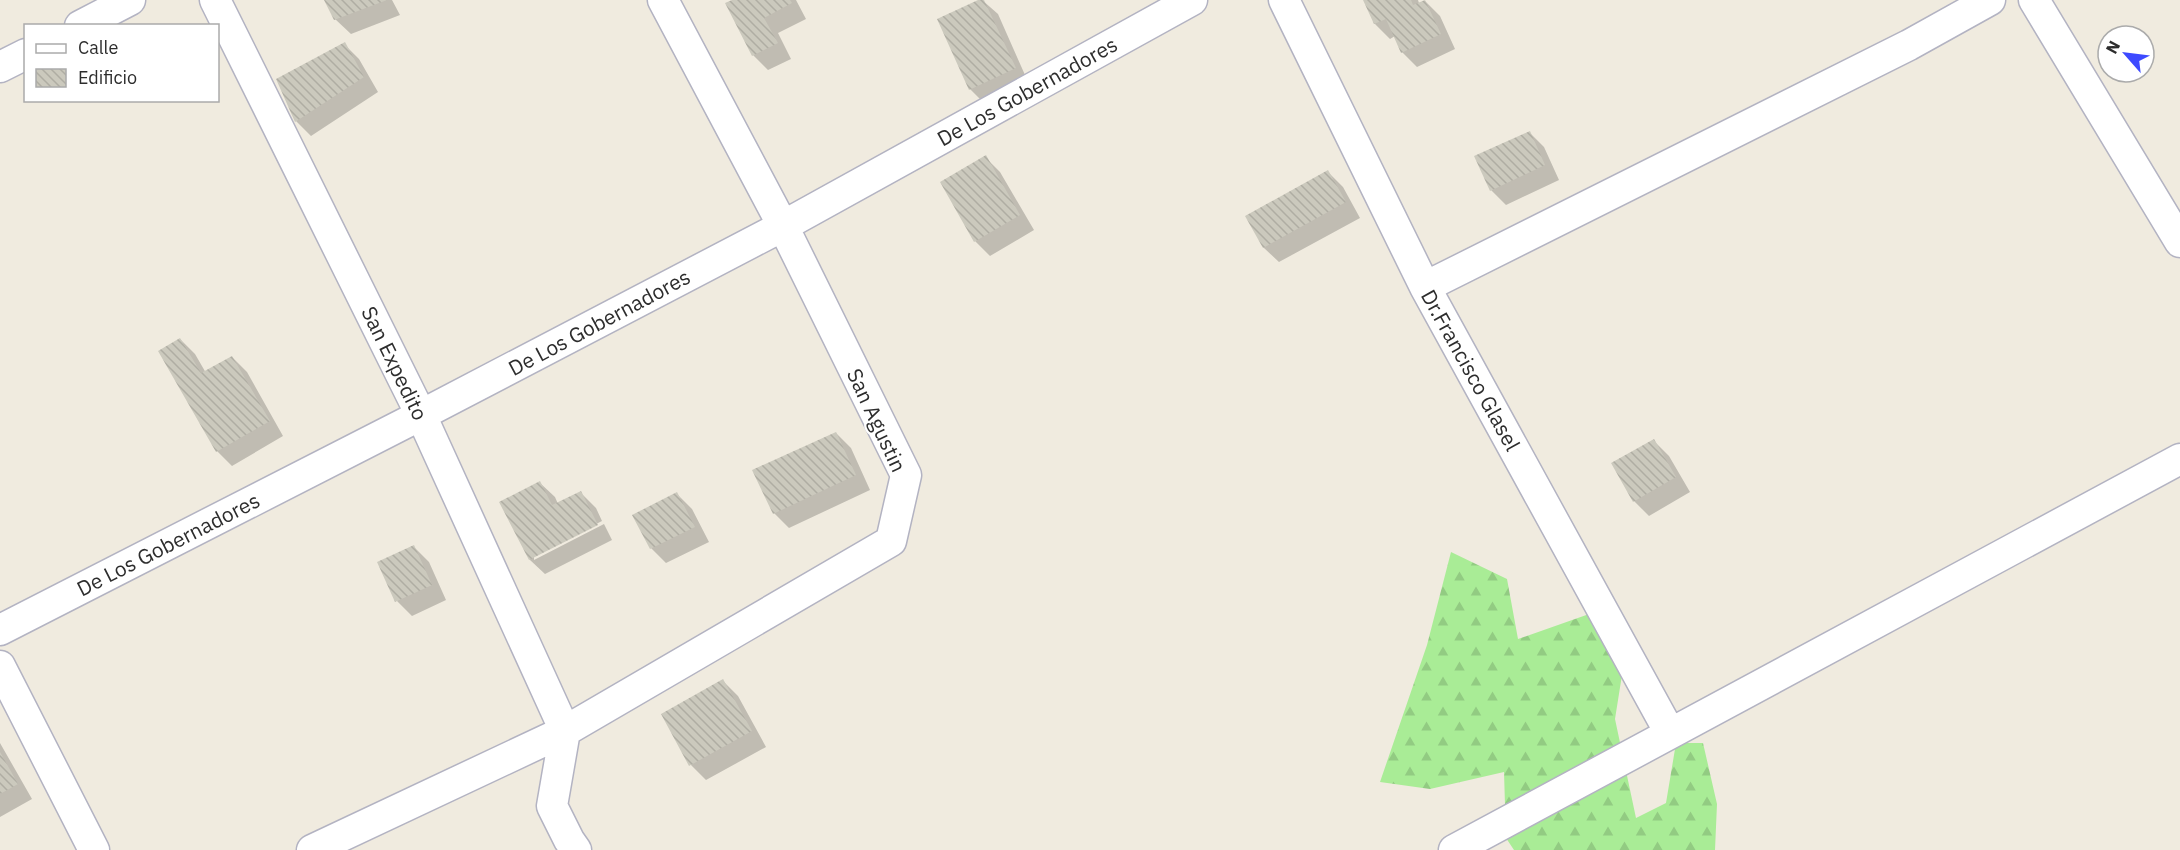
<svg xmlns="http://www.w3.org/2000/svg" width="2180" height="850" viewBox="0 0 2180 850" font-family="'IBM Plex Sans',sans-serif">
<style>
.forest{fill:url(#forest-firs)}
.shadow{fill:#0003}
.building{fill:url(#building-back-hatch)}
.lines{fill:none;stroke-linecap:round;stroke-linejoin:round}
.street-casing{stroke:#b3b3c2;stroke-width:33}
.street{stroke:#fff;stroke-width:30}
.labels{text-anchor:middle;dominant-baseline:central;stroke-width:4.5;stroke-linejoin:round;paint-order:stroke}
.street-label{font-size:21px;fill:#2d2d2d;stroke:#fff}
</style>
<defs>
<pattern id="forest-firs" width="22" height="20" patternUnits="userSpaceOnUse" patternTransform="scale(1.5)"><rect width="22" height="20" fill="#a9ec96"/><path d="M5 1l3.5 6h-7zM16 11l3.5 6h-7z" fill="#92cb82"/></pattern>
<pattern id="building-back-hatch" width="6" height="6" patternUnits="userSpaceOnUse" patternTransform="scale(1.5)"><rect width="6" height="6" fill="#cbc9bd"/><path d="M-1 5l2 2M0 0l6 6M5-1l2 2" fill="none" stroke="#afada3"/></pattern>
</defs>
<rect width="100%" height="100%" fill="#f0ebdf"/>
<path class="forest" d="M 1451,552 L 1507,579 L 1518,639 L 1592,613 L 1625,656 L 1615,719 L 1636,818 L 1666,803 L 1676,743 L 1703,743 L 1717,804 L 1715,850 L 1514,850 L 1506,838 L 1504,772 L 1430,789 L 1380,782 L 1427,645 Z"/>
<path class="shadow" d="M 326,0 L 392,0 L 400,15 L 351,34 L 335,19 Z
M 735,0 L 796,0 L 806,19 L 778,33 L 791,59 L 768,70 L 753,55 Z
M 982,0 L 998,14 L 1029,84 L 985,104 L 970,89 Z
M 1364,0 L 1418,0 L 1419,3 L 1425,1 L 1440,16 L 1455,49 L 1417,67 L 1402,52 L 1395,36 L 1390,39 L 1375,24 Z
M 344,44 L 359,59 L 378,92 L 311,136 L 296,121 Z
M 1529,132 L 1544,147 L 1559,180 L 1506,205 L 1491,190 Z
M 985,157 L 1000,172 L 1034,230 L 990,256 L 975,241 L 942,183 Z
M 1328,172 L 1343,187 L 1360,218 L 1279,262 L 1264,248 L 1247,217 Z
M 180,339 L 195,354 L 206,373 L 232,357 L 247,372 L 283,436 L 232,466 L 217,451 Z
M 836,433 L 851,448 L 870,490 L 789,528 L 774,513 Z
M 1654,441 L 1669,456 L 1690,492 L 1649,516 L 1634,501 Z
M 540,483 L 555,497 L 558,504 L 581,493 L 596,508 L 602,521 L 534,556 L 534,560 L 604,524 L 612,540 L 545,574 L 530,560 L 501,502 Z
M 677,494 L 692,509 L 709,542 L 666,563 L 651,548 L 634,516 Z
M 414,547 L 429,562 L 446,600 L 412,616 L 397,601 Z
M 723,681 L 738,696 L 766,747 L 706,780 L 691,765 Z
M 0,743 L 32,799 L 0,817 Z"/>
<path class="building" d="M 324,0 L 387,0 L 334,20 Z
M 732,0 L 790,0 L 792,3 L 764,18 L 778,43 L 752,56 L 725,3 Z
M 978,0 L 984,0 L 1016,68 L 969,90 L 937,19 Z
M 1363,0 L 1411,0 L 1413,5 L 1425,0 L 1441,34 L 1401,53 L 1386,19 L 1374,24 Z
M 345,42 L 364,77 L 295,122 L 276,79 Z
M 1530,131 L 1545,165 L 1490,191 L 1474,156 Z
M 986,155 L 1020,215 L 974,242 L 940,182 Z
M 1328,170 L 1346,202 L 1263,248 L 1245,216 Z
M 180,338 L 201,373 L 232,356 L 270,421 L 216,452 L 158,351 Z
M 836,432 L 856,475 L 773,514 L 752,470 Z
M 1654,439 L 1676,477 L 1633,502 L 1611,463 Z
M 540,481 L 552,505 L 581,491 L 598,525 L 529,560 L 499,502 Z
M 677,492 L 695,527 L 650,549 L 632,515 Z
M 414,545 L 432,585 L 395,602 L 377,562 Z
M 723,679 L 752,731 L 689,766 L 661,714 Z
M 0,752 L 18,784 L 0,794 Z"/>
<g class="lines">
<g class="street-casing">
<path id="street" d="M 215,0 L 421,415 L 565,731
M 1284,0 L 1425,287 L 1670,733
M 2034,0 L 2180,242
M 80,26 L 130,0
M 0,67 L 26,54
M 1425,287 L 1909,45 L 1990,0
M 0,630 L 421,415 L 783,226 L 1192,0
M 0,666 L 94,850
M 565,731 L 552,806 L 569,840 L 576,850
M 312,850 L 565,731 L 891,541 L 906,475 L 783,226 L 663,0
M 1454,850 L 2180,459"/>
</g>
<use href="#street" class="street"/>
</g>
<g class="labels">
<g class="street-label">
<text transform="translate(1027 91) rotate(-29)">De Los Gobernadores</text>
<text transform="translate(599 322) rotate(-28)">De Los Gobernadores</text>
<text transform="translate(395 363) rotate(64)">San Expedito</text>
<text transform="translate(1471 370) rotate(61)">Dr.Francisco Glasel</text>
<text transform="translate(877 420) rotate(65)">San Agustin</text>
<text transform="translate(168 544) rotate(-27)">De Los Gobernadores</text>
</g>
</g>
<rect x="24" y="24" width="195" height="78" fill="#ffffff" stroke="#ababab" stroke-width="1.5"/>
<rect x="36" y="44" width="30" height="9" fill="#ffffff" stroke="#ababab" stroke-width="1.5"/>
<text x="78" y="54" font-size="18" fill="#2d2d2d">Calle</text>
<rect x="36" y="69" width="30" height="18" fill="url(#building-back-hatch)" stroke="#ababab" stroke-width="1.5"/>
<text x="78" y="84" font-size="18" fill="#2d2d2d">Edificio</text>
<g transform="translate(2126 54) rotate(298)"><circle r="28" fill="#ffffff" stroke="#ababab" stroke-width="1.5"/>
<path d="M0-4.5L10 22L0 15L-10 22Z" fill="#3d4aff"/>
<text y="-9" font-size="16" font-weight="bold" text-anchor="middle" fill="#2d2d2d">N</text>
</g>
</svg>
